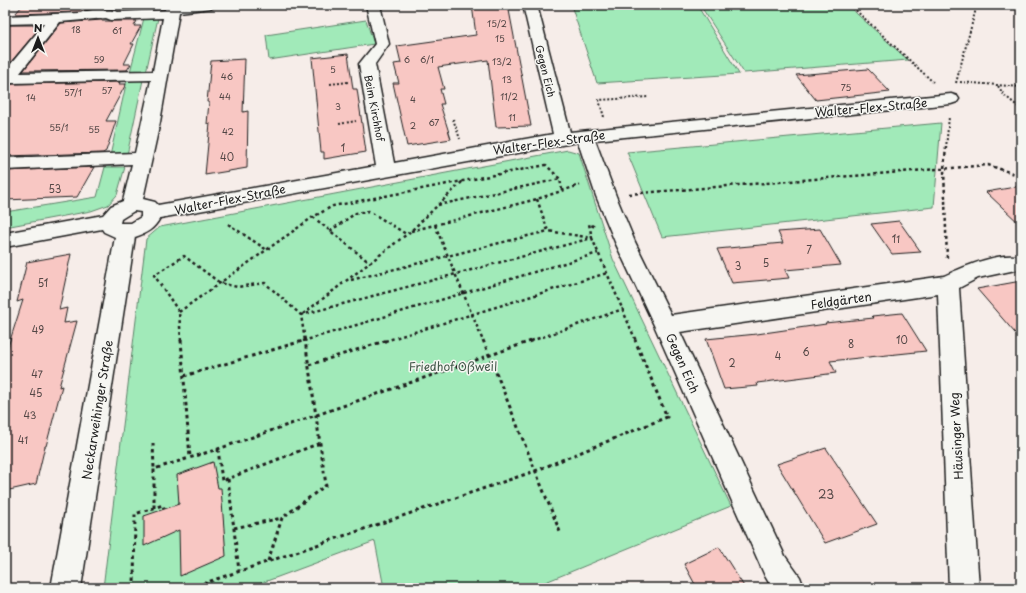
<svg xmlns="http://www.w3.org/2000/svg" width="1026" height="593" viewBox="0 0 1026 593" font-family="'Playpen Sans',sans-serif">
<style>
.green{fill:#a1eab9;stroke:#5e836a}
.building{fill:#f8c7c3;stroke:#1c1c1c}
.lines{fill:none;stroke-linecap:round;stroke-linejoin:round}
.minor-casing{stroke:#1c1c1c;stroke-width:3}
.path-far2{stroke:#1c1c1c;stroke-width:2;stroke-dasharray:2 2;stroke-linecap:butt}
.path-far1{stroke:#1c1c1c;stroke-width:2.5;stroke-dasharray:3 3;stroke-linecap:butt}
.path{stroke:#1c1c1c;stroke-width:3;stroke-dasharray:3.5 3.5;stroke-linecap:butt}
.minor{fill:#f6f6f2;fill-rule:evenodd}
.labels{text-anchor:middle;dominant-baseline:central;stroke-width:3;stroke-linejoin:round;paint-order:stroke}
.far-number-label{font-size:9px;fill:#534746}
.far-street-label{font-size:10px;fill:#1c1c1c;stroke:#f6f6f2}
.number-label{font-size:10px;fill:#534746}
.street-label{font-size:12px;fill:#1c1c1c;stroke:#f6f6f2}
.park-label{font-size:12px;fill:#445a4b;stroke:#f6f6f2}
.near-number-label{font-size:12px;fill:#534746}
</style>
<rect width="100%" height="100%" fill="#f6ede9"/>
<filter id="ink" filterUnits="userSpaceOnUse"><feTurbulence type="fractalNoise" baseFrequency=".025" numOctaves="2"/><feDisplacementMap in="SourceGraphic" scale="8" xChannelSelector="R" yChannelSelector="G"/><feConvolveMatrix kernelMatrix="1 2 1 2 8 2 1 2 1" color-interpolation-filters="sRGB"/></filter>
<g filter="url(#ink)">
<path class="green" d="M 571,5 L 697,5 L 739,74 L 597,83 Z
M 700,5 L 847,5 L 908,60 L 744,73 Z
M 144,18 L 158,18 L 146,72 L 130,72 Z
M 366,20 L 374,44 L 269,60 L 266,35 Z
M 127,80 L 143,80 L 127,155 L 110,156 Z
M 941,123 L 934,207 L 662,237 L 627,152 Z
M 568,150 L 579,153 L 613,259 L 731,506 L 531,588 L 384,588 L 375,541 L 248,588 L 103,588 L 146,239 L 160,227 Z
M 105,167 L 125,167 L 117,195 L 108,205 L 91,211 L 5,227 L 5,212 L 97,197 Z"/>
<path class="building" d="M 23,5 L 101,5 L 101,8 L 80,12 L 15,14 Z
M 472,5 L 508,5 L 531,126 L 496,127 L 488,60 L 438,67 L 444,89 L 440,89 L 444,104 L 440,104 L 451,139 L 407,146 L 393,83 L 399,83 L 394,64 L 401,63 L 397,46 L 476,35 Z
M 102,20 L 102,21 L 137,21 L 134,26 L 141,26 L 131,44 L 134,44 L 124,64 L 131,64 L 127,70 L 23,71 L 61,23 Z
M 5,25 L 42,25 L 5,69 Z
M 348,54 L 353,89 L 357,89 L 366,152 L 324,159 L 324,152 L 321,152 L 312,58 Z
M 245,59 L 243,112 L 248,111 L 247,168 L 205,175 L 210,123 L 207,124 L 209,102 L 207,102 L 211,61 Z
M 868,69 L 890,92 L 816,100 L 796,75 Z
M 120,82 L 119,84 L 126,84 L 106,121 L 116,121 L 106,151 L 103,153 L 5,156 L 5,87 L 12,84 Z
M 94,167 L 77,197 L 5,200 L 5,171 Z
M 1021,186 L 1021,225 L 986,192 Z
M 899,221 L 921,252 L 892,254 L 871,224 Z
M 820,229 L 841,265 L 785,270 L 789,278 L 732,283 L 717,249 L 783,243 L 778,232 Z
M 71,254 L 59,310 L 67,308 L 64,323 L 77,321 L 59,387 L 62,386 L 46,446 L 45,446 L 36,484 L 5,491 L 5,356 L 23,300 L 17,302 L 27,262 Z
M 1021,281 L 1021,340 L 977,289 Z
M 902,313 L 926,351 L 830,361 L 836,373 L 757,383 L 758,386 L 724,389 L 706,339 L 757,334 L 826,324 L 825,323 L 874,318 L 872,316 Z
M 826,448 L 877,524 L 825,543 L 777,464 Z
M 213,462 L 218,488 L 221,488 L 226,556 L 180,576 L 179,530 L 144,546 L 144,516 L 179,504 L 177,475 Z
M 719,547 L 745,588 L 697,588 L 684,564 Z"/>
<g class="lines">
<g class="minor-casing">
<path id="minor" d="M 166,5 L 214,5 L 212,8 L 179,12 L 160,122 L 143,199 L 155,202 L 158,205 L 376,166 L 359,64 L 375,44 L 366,5 L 380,5 L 389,44 L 375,64 L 394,163 L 553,134 L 523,5 L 537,5 L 570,132 L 951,94 L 957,96 L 959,99 L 957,102 L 951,104 L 595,140 L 616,196 L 635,242 L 671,315 L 944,276 C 963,267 1000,251 1020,257 L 1020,269 L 978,278 L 959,288 L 979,588 L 949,588 L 938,294 L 680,332 L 785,556 L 800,577 L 804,588 L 772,588 L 765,576 L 654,325 L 615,242 L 596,196 L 578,142 L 160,218 C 154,229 147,233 135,237 L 81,588 L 51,588 L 115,237 L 104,232 L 102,229 L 5,247 L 5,233 L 103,215 L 111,206 L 123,201 L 132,164 L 5,170 L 5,158 L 135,153 L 151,80 L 12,83 L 5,86 L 5,71 L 45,23 L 5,24 L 5,16 L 80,13 C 89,9 109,8 118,12 L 165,10 ZM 106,18 L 111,20 L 163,18 L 153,71 L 20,73 L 60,22 ZM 134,211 L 141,212 L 141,217 L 131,223 L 120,223 L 121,219 Z"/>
</g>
<path class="path-far2" d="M 850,5 L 933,82
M 960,82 L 1021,87
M 956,83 L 977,5
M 330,84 L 349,82
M 998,86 L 1004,95 L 1021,109
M 604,117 L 599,100 L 649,97
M 453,119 L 460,139
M 339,124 L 356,121
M 946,148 L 949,117"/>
<path class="path-far1" d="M 946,147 L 944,169 L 947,260
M 629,194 L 988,165 L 1021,176
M 537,199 L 548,231 L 592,238 L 636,341
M 438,205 L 560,179
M 313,217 L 370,263
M 228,224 L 267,250
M 435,225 L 483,341
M 330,231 L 356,213 L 369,211 L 406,234
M 411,231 L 537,199 L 580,185
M 351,280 L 548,231
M 179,312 L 313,217 L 333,206 L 546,165 L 560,179 L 562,190
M 303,314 L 411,231 L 464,180
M 301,315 L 592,238 L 589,224 L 595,227
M 181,341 L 179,312 L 154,275 L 184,256 L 220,283 L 237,287 L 265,283 L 301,315 L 305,341
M 303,341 L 598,253
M 385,341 L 607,273
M 531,341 L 623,309"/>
<path class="path" d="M 181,340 L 190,458
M 483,340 L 560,532
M 309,365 L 388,340
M 184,376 L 306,340
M 153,443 L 154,469
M 218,449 L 222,481 L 320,443
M 228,479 L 239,571
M 154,508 L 154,469 L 218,449 L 534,340
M 234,528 L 282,518
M 268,561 L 282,518 L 326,485 L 305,340
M 134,588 L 135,514 L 163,505 L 164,509
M 190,588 L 535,471 L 667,417 L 635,340"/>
<use href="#minor" class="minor"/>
</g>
</g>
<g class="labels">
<g class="far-number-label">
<text x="497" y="23">15/2</text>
<text x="76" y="29">18</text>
<text x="117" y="30">61</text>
<text x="500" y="38">15</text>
<text x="99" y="59">59</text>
<text x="407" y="59">6</text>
<text x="427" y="59">6/1</text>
<text x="502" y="61">13/2</text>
<text x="333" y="69">5</text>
<text x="227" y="76">46</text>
<text x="507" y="79">13</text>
<text x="846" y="87">75</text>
<text x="107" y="90">57</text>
<text x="73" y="92">57/1</text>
<text x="225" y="96">44</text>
<text x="509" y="96">11/2</text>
<text x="31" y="97">14</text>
<text x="413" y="99">4</text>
<text x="338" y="106">3</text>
<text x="512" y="117">11</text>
<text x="434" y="122">67</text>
<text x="413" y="125">2</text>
<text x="59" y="127">55/1</text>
<text x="94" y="129">55</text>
<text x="228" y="131">42</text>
</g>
<g class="far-street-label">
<text transform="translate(546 71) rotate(76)">Gegen Eich</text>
<text transform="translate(375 108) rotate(79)">Beim Kirchhof</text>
</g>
<g class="number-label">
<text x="343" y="147">1</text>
<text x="227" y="156">40</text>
<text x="55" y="188">53</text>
<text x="896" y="238">11</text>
<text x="809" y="249">7</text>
<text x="766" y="262">5</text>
<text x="738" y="265">3</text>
<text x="43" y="282">51</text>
<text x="38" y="329">49</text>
<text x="902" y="339">10</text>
<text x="851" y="343">8</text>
<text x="806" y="351">6</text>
<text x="778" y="355">4</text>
<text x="732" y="362">2</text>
<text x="37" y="373">47</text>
<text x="36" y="392">45</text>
<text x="30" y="414">43</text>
<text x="23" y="439">41</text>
</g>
<g class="street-label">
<text transform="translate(871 107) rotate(-5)">Walter-Flex-Straße</text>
<text transform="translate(549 142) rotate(-8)">Walter-Flex-Straße</text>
<text transform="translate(230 199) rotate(-11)">Walter-Flex-Straße</text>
<text transform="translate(841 300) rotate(-8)">Feldgärten</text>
<text transform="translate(683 363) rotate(66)">Gegen Eich</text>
<text transform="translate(97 410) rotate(-81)">Neckarweihinger Straße</text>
<text transform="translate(956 436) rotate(-93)">Häusinger Weg</text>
</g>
<g class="park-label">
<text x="453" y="366">Friedhof Oßweil</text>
</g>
<g class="near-number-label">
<text x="826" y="494">23</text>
</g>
</g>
<rect width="1026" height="593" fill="none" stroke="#f6f6f2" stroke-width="20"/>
<rect x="10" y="10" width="1006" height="573" fill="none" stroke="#1c1c1c" stroke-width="1.5" filter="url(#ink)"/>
<g transform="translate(38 38)" stroke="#f6f6f2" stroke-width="3" paint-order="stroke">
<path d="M0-3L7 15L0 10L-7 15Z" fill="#1c1c1c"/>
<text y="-6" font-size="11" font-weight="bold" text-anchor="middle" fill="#1c1c1c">N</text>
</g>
</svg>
